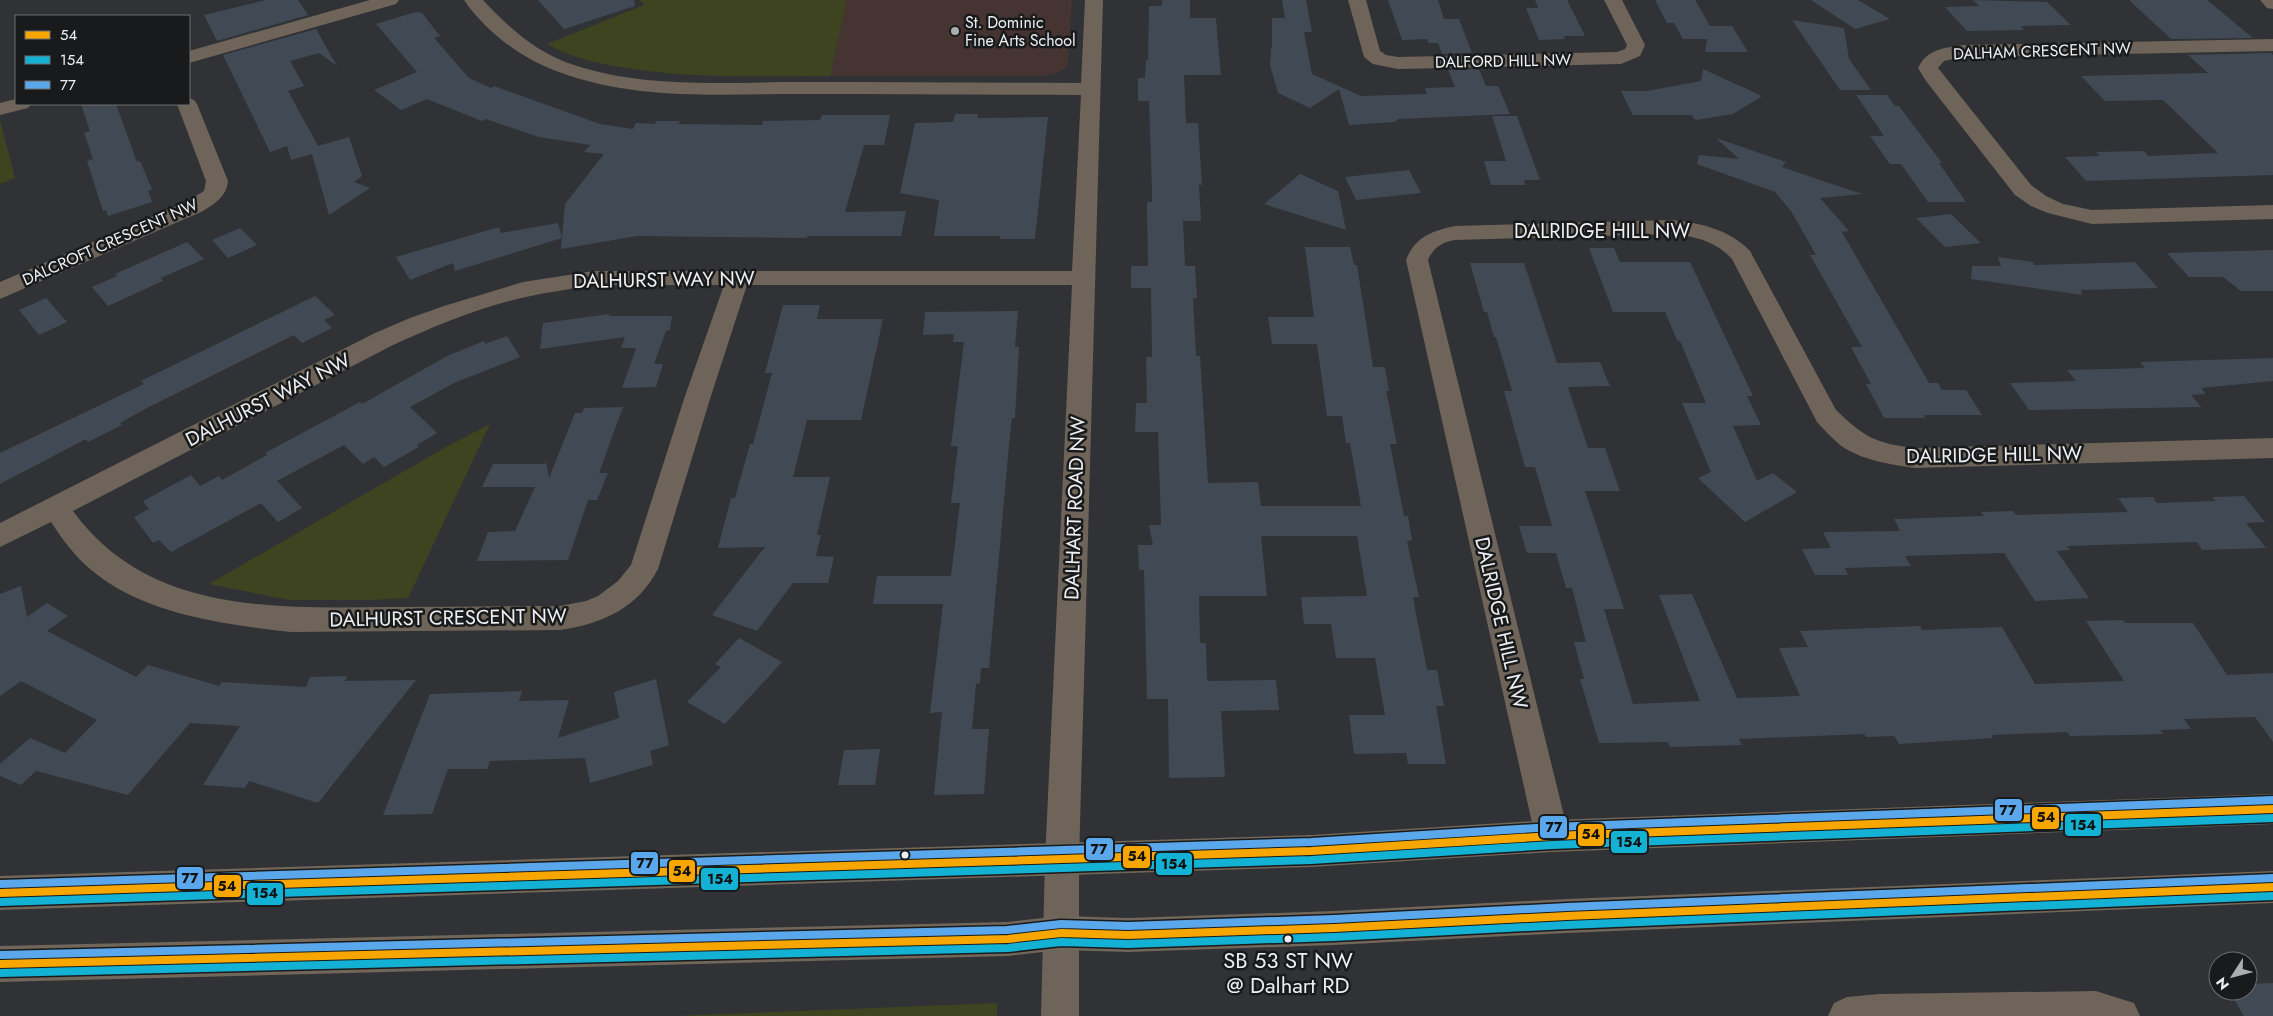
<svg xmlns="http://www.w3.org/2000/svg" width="2273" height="1016" viewBox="0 0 2273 1016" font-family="Jost,sans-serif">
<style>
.education{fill:#453431}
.green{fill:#3f4420}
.building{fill:#414a54}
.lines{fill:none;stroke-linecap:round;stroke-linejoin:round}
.minor{fill:#6e645a;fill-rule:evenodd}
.tertiary{fill:#6e645a;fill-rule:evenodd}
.secondary{fill:#71665a;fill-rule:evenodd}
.bus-1-casing{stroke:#181a1b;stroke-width:11}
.bus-2-casing{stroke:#181a1b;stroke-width:11}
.bus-3-casing{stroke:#181a1b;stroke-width:11}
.bus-1{stroke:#f7a600;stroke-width:8}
.bus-2{stroke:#13b2d5;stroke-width:8}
.bus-3{stroke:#5aa8eb;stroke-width:8}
.poi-dot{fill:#abadb0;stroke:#181a1b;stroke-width:2}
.bus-dot{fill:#edeff2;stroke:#181a1b;stroke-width:2}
.labels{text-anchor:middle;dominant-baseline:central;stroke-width:5;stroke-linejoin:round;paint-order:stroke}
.far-poi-label{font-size:16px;fill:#edeff2;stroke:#181a1b;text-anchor:start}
.far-street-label{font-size:16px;fill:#edeff2;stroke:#181a1b}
.street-label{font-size:20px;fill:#edeff2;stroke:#181a1b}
.near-bus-label{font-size:22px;fill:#edeff2;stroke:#181a1b}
.line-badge{stroke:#181a1b;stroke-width:2}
.pale-badge-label{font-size:14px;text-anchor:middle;font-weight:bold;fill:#111}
</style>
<rect width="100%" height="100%" fill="#303235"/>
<path class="education" d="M 847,0 L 1072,0 L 1068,61 L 1066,67 L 1055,74 L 1042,76 L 830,76 Z"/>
<path class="green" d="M 640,0 L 847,0 L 830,76 C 759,76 689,79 620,67 C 596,63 569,57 547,44 L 644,5 Z
M 0,120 L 15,178 L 0,184 Z
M 490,424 L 408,598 L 370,600 L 290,600 L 209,584 L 446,447 Z
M 997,1003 L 997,1016 L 675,1016 Z"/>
<path class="building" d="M 266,0 L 298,0 L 308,15 L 217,41 L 204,15 Z
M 538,0 L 634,0 L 635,6 L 564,29 Z
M 1162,0 L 1190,0 L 1190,18 L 1216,18 L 1218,43 L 1221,75 L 1184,75 L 1186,123 L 1198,123 L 1202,185 L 1199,184 L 1201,221 L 1183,221 L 1185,266 L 1195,266 L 1197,298 L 1193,298 L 1196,356 L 1200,356 L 1208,483 L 1258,482 L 1261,506 L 1361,506 L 1350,443 L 1346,443 L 1342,416 L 1327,416 L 1317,344 L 1272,344 L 1268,317 L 1314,317 L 1305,247 L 1350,247 L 1354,265 L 1357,265 L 1373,367 L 1385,367 L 1389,391 L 1386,391 L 1397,444 L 1390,444 L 1404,516 L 1408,516 L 1412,540 L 1407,541 L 1419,597 L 1413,597 L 1417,619 L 1427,670 L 1437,670 L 1444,706 L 1436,706 L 1446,764 L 1408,764 L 1406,753 L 1354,754 L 1349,715 L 1385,715 L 1375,658 L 1336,658 L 1331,624 L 1304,624 L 1301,597 L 1367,596 L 1357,536 L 1261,536 L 1267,596 L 1199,596 L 1200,643 L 1206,643 L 1207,681 L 1276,680 L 1279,710 L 1221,711 L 1225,777 L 1169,778 L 1168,699 L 1147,699 L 1144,570 L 1139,570 L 1138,545 L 1153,545 L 1149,525 L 1161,525 L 1158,432 L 1135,432 L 1136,403 L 1147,403 L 1146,357 L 1152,357 L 1151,288 L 1131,288 L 1131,266 L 1148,266 L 1147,202 L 1152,202 L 1152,190 L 1149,101 L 1138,101 L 1138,78 L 1145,78 L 1146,60 L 1148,60 L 1149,6 L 1162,6 Z
M 1282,0 L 1306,0 L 1312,32 L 1304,32 L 1312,74 L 1361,96 L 1427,94 L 1425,88 L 1455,87 L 1448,70 L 1479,69 L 1486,86 L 1498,86 L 1510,114 L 1399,119 L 1394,122 L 1349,125 L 1339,89 L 1310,108 L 1278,93 L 1270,65 L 1271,48 L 1272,48 L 1272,18 L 1285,18 Z
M 1388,0 L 1438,0 L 1444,19 L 1459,19 L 1472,53 L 1442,54 L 1438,43 L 1428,43 L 1427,39 L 1402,40 Z
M 1535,0 L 1567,0 L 1585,36 L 1564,36 L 1565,39 L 1539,40 L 1526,8 L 1538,8 Z
M 1655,0 L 1695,0 L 1710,26 L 1732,26 L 1748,52 L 1705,52 L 1707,39 L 1683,39 L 1674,23 L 1667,23 Z
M 1811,0 L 1858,0 L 1890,19 L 1855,29 Z
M 1973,0 L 2047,2 L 2071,25 L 2021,26 L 2024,30 L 1967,31 L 1945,7 L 1979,6 Z
M 2129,0 L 2207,0 L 2253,38 L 2171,39 Z
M 416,12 L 422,13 L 440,36 L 434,38 L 469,78 L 491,88 L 494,86 L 600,124 L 633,129 L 636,123 L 655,124 L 656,121 L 680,121 L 678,124 L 762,125 L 763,121 L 820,120 L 822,115 L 890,115 L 884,145 L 864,145 L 845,212 L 906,211 L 901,236 L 807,236 L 807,238 L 637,236 L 561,249 L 565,204 L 604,154 L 584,152 L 590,145 L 539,137 L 486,119 L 482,121 L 427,99 L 401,110 L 374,90 L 417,72 L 376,24 Z
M 1792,20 L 1844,28 L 1849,59 L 1871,90 L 1840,90 Z
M 316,29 L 337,66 L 319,53 L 290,61 L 304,86 L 288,91 L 318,146 L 349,137 L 362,176 L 354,182 L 370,188 L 329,215 L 312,154 L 291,160 L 287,146 L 270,152 L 223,55 Z
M 2271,53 L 2273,55 L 2273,175 L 2086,181 L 2065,157 L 2100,156 L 2096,152 L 2144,151 L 2148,156 L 2218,153 L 2163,100 L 2105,101 L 2081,76 L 2208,73 L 2188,55 Z
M 1703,69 L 1762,96 L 1733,114 L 1696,120 L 1691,115 L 1633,115 L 1621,91 L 1647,91 L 1701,81 Z
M 1856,95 L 1887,95 L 1895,106 L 1899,106 L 1942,163 L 1939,163 L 1966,202 L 1928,202 L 1901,164 L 1890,164 L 1870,136 L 1884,136 Z
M 81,104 L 116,104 L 137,162 L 140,161 L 152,189 L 148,191 L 152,202 L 108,216 L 106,210 L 103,211 L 87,161 L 93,159 L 84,133 L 90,131 Z
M 955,114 L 978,114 L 977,118 L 1048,117 L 1035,239 L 1000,239 L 1000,236 L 934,236 L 939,200 L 900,193 L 915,123 L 953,122 Z
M 1492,116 L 1517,116 L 1540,180 L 1524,180 L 1525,185 L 1491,185 L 1484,161 L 1506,161 Z
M 1716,138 L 1786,162 L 1782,167 L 1862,194 L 1820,198 L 1849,231 L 1842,232 L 1929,383 L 1938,383 L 1942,390 L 1966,390 L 1982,415 L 1924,415 L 1925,418 L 1884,418 L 1866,384 L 1871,384 L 1851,347 L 1862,347 L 1810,255 L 1816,255 L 1791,211 L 1775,192 L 1697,164 L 1699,155 L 1739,159 Z
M 1409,170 L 1421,193 L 1356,200 L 1345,177 Z
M 1300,174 L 1338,191 L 1346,230 L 1264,204 Z
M 1951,214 L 1981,243 L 1945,247 L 1916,218 Z
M 558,223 L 562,238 L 455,271 L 453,263 L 410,280 L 396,257 L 499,227 L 501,233 Z
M 240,228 L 257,245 L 228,258 L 212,240 Z
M 187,242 L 204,259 L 161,278 L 163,281 L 108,306 L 92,287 L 117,276 L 115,274 Z
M 1589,248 L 1614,248 L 1620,262 L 1690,262 L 1753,396 L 1747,396 L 1761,425 L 1733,426 L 1757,481 L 1773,473 L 1797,492 L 1745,522 L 1698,478 L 1711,472 L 1682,403 L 1706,403 L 1680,341 L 1678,342 L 1665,312 L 1613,312 Z
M 2273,250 L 2273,291 L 2241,291 L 2223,277 L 2189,277 L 2167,253 Z
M 1998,257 L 2033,262 L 2034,265 L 2135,262 L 2158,288 L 2081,290 L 2082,295 L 1971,279 L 1972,266 L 2001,266 Z
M 1470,263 L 1524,263 L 1557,363 L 1600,362 L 1610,386 L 1568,387 L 1588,448 L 1605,448 L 1620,491 L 1585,491 L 1624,609 L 1604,609 L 1633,704 L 1700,701 L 1659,595 L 1692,594 L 1737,698 L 1800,696 L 1779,648 L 1808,647 L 1800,631 L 1920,626 L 1922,630 L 2002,627 L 2035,684 L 2124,681 L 2086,621 L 2123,620 L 2125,623 L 2193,623 L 2227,675 L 2273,673 L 2273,742 L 2255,717 L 2184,719 L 2191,729 L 2160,730 L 2163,734 L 2125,735 L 2070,736 L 2067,732 L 1991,735 L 1993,738 L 1899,744 L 1894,736 L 1866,737 L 1864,734 L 1739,739 L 1742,745 L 1670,747 L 1668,742 L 1599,743 L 1580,679 L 1584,679 L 1574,642 L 1586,642 L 1572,588 L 1566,588 L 1556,553 L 1527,553 L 1519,526 L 1552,526 L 1535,467 L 1525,467 L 1504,391 L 1512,391 L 1496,337 L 1494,337 L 1487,312 L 1484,312 Z
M 315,296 L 335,315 L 324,320 L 332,328 L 302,343 L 294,335 L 145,409 L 120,423 L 122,425 L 88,442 L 86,439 L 0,484 L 0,453 L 144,384 L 141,381 Z
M 46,298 L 67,322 L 39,335 L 19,310 Z
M 783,305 L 820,305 L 817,319 L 883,319 L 861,420 L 807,420 L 793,477 L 830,477 L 817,535 L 821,535 L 816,556 L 834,557 L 828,583 L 793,583 L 757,631 L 712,615 L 765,547 L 718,548 L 731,498 L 735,498 L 750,444 L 753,444 L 772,373 L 765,373 Z
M 1018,311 L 1015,347 L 1019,347 L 1015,418 L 1012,418 L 1009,445 L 989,668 L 981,668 L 980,683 L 976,684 L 972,729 L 989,729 L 984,794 L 934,795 L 942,712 L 930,713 L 943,604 L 873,604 L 877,576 L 951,576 L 960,503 L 951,503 L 958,446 L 951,446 L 964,342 L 953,342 L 954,334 L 923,335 L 925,312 Z
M 609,314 L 609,316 L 672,316 L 670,330 L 666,331 L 654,364 L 663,364 L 656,387 L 622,388 L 636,348 L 621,348 L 625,337 L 540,349 L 543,323 Z
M 507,336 L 520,357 L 454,383 L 410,407 L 437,433 L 417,445 L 419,447 L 384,467 L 374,457 L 363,464 L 344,445 L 277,481 L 302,508 L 278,522 L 261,503 L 171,552 L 159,540 L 153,543 L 134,517 L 149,509 L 143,501 L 191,475 L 200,486 L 219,476 L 222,480 L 267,455 L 265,453 L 360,402 L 362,404 L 449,355 L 484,341 L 485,344 Z
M 2273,358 L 2273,381 L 2201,388 L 2206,394 L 2191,395 L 2201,407 L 2029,410 L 2010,383 L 2076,381 L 2067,370 L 2145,368 L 2140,362 Z
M 623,407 L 599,473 L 608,473 L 597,500 L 588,500 L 568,560 L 477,561 L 488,532 L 515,531 L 535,487 L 482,487 L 493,464 L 545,464 L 546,460 L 549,478 L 575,413 L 582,413 L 584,408 Z
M 2244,496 L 2265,522 L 2246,523 L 2266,548 L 2202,550 L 2197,542 L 2067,546 L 2070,550 L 2057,551 L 2089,598 L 2035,601 L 2004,553 L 1905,556 L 1911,566 L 1845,568 L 1848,575 L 1815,575 L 1802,549 L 1831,548 L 1823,532 L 1900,531 L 1894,519 L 1984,516 L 1981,512 L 2013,511 L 2016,515 L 2128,512 L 2118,498 L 2153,497 L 2157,503 L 2216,501 L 2212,497 Z
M 21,586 L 27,617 L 47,603 L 68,616 L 47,631 L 136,677 L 148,665 L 219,686 L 222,682 L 306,687 L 310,677 L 347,676 L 345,681 L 416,680 L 318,803 L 249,781 L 245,788 L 203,785 L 240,726 L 190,723 L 128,795 L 36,771 L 21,785 L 0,776 L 0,764 L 30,738 L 65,753 L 97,720 L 21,681 L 0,696 L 0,594 Z
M 739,638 L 782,662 L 725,724 L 687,702 L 721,667 L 715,664 Z
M 656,679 L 669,745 L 650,751 L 653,765 L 590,783 L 585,758 L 490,761 L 487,769 L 448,769 L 432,814 L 383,815 L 430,694 L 522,691 L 519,701 L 569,700 L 558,738 L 619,718 L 614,692 Z
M 880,749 L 875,785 L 838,785 L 844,750 Z
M 2273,983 L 2273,1016 L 2244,1016 L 2229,991 L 2248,991 L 2248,984 Z"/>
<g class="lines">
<path class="minor" d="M 370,0 L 399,0 L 396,4 L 189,63 L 189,51 Z
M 464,0 L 483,0 C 509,28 537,53 574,65 C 647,89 725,82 800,82 C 894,82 988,83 1081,83 L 1085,0 L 1103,0 L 1079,860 L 1079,1016 L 1041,1016 L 1045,860 L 1072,285 L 747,285 L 710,399 L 658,569 C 638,608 602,624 560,630 L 291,632 C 224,624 144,615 90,569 C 74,555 62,539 51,522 L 0,547 L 0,523 L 375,333 L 410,318 L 444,306 L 523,282 L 594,271 L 1072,271 L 1081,95 C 988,95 895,94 801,94 C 721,94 636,101 559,72 C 522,59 486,32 464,0 ZM 594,285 L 724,285 L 684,399 L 631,565 L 618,581 L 598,596 L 586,601 L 560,606 C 503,606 446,607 389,607 C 274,608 148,614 73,511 L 393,345 C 435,326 480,307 526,297 C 548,292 571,289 594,285 Z
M 1348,0 L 1366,0 L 1380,51 L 1386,55 L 1398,57 L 1617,52 L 1625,49 L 1627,45 L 1604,0 L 1622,0 L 1645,45 L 1640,56 L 1621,64 L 1398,69 L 1373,64 L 1364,57 Z
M 2273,39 L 2273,51 L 1963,57 L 1944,61 L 1938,68 L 2031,185 L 2046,196 L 2063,204 L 2092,210 L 2273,205 L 2273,219 L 2092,224 L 2048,213 L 2031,206 L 2015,195 L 1926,81 L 1918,68 C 1927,49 1944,48 1963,45 Z
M 189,98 L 194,100 L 197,104 L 228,181 C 227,196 214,205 201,212 L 0,299 L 0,282 L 186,202 L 204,191 L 206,181 L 177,104 L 189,104 Z
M 16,99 L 16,104 L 31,104 L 28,108 L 0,115 L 0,103 Z
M 1671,220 C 1700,223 1729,229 1750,251 L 1836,410 C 1864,437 1876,444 1916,448 L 2273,438 L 2273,458 L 1916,468 C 1891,465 1861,460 1840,445 C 1832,438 1824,430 1817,422 L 1732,259 C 1716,241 1694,236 1671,234 L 1455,240 C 1442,242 1433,248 1428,260 L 1569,836 L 1564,847 L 1552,852 L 1540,847 L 1535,836 L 1406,260 C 1415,237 1432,231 1455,226 Z
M 2096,991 L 2134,1003 L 2140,1016 L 1828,1016 L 1834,1003 L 1847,997 L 1879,994 Z"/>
<path class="tertiary" d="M 2260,0 L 2273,0 L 2273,9 L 2267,8 Z"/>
<path class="secondary" d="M 2273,794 L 2273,824 L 1552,852 L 1311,867 L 0,910 L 0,876 L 1311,835 L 1552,820 Z
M 2273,871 L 2273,903 L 1567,933 L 1334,945 L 1128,952 L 1061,950 L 1008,956 L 0,982 L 0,946 L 1008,922 L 1061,916 L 1128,918 L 1334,911 L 1567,899 Z"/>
<g class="bus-1-casing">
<path id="bus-1" d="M 0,893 L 1311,851 L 1552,836 L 2273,809
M 0,964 L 1008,939 L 1061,933 L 1128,935 L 1334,928 L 1567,916 L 2273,887"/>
</g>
<g class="bus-2-casing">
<path id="bus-2" d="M 0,902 L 1311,860 L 1552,845 L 2273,818
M 0,973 L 1008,948 L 1061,942 L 1128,944 L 1334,937 L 1567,925 L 2273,896"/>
</g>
<g class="bus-3-casing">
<path id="bus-3" d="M 0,884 L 1311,842 L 1552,827 L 2273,800
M 0,955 L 1007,930 L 1061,924 L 1128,926 L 1334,919 L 1567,907 L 2273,878"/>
</g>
<use href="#bus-1" class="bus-1"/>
<use href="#bus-2" class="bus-2"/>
<use href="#bus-3" class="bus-3"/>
</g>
<circle class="poi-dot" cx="955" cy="31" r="5"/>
<g class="bus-dot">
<circle cx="905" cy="855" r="4.5"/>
<circle cx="1288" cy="939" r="4.5"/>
</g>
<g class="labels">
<g class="far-poi-label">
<text x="965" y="22">St. Dominic<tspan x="965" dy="18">Fine Arts School</tspan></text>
</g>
<g class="far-street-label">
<text transform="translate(2042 51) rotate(-2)">DALHAM CRESCENT NW</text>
<text transform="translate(1503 61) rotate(-1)">DALFORD HILL NW</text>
<text transform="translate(110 242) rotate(-24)">DALCROFT CRESCENT NW</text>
</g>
<g class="street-label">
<text x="1602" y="231">DALRIDGE HILL NW</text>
<text transform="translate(664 280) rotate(-1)">DALHURST WAY NW</text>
<text transform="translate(268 400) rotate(-27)">DALHURST WAY NW</text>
<text transform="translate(1994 455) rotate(-1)">DALRIDGE HILL NW</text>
<text transform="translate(1075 508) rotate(-88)">DALHART ROAD NW</text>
<text transform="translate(448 618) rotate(-1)">DALHURST CRESCENT NW</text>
<text transform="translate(1501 623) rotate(77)">DALRIDGE HILL NW</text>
</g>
<g class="near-bus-label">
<text x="1288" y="960">SB 53 ST NW<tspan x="1288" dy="25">@ Dalhart RD</tspan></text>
</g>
</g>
<g class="line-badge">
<rect x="1994" y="798" width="29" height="24" rx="5" fill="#5aa8eb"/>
<rect x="2031" y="806" width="29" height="24" rx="5" fill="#f7a600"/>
<rect x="2064" y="813" width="38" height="24" rx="5" fill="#13b2d5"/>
<rect x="1539" y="815" width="29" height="24" rx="5" fill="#5aa8eb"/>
<rect x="1577" y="823" width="28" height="24" rx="5" fill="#f7a600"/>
<rect x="1610" y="830" width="38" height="24" rx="5" fill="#13b2d5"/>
<rect x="1085" y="837" width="29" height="24" rx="5" fill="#5aa8eb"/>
<rect x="1122" y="845" width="29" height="24" rx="5" fill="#f7a600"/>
<rect x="630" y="851" width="29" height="24" rx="5" fill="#5aa8eb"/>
<rect x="1155" y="852" width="38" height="24" rx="5" fill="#13b2d5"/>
<rect x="668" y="859" width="28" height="24" rx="5" fill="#f7a600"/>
<rect x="176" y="866" width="28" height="24" rx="5" fill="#5aa8eb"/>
<rect x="700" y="867" width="39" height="24" rx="5" fill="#13b2d5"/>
<rect x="213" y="874" width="29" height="24" rx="5" fill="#f7a600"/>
<rect x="246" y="882" width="38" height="24" rx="5" fill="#13b2d5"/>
</g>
<g class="pale-badge-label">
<text x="2008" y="815">77</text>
<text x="2046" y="822">54</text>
<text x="2083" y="830">154</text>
<text x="1554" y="832">77</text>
<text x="1591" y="839">54</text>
<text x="1629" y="847">154</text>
<text x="1099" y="854">77</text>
<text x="1137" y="861">54</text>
<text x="645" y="868">77</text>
<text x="1174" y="869">154</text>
<text x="682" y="876">54</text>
<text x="190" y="883">77</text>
<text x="720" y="884">154</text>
<text x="227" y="891">54</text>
<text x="265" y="898">154</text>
</g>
<rect x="15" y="15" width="175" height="90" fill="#181a1b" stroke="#6d6f71"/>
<rect x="25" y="31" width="25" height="8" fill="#f7a600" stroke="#6d6f71"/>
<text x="60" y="40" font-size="15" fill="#edeff2">54</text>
<rect x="25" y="56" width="25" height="8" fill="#13b2d5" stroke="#6d6f71"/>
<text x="60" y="65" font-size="15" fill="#edeff2">154</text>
<rect x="25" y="81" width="25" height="8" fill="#5aa8eb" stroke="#6d6f71"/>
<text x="60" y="90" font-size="15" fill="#edeff2">77</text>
<g transform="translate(2233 976) rotate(234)"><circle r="24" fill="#181a1b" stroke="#6d6f71"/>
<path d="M0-4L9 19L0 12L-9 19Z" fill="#abadb0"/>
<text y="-8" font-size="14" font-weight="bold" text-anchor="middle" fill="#edeff2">N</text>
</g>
</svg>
